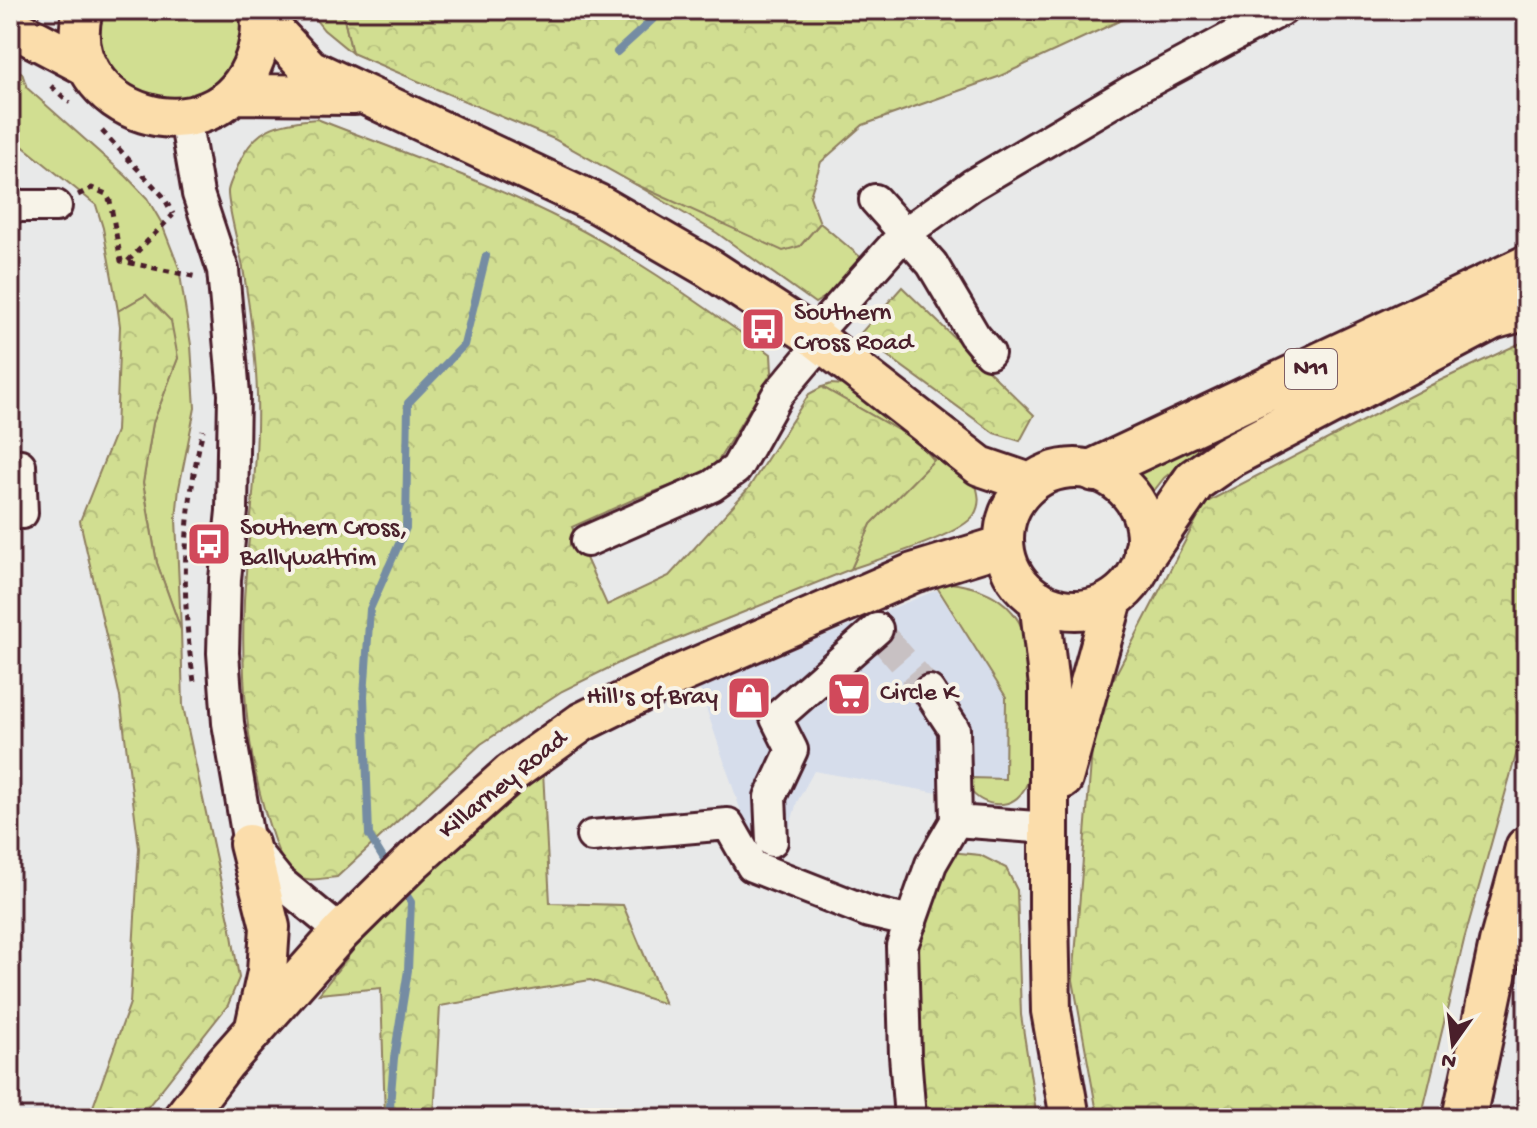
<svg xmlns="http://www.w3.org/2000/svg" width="1537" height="1128" viewBox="0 0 1537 1128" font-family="'Gochi Hand',sans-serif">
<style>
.built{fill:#d6ddeb}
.grass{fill:#d1de91;stroke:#8e7e5e;stroke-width:2}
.forest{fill:url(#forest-crowns);stroke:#8e7e5e;stroke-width:2}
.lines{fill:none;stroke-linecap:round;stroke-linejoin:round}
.stream{stroke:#758ca3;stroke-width:8}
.minor-tunnel{stroke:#c8c1c3;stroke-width:30;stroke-dasharray:30 15;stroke-linecap:butt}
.minor-casing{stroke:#4a1f2b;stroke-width:36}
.major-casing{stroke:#4a1f2b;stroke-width:44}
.highway-casing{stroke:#4a1f2b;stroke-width:48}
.path{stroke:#4a1f2b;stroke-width:5;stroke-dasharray:6 6;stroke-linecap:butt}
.minor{stroke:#f7f3e8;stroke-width:30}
.major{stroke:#fbddab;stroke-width:38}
.highway{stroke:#fbddab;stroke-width:42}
.labels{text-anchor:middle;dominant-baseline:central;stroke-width:8;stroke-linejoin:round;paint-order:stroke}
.shield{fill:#f7f3e8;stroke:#7e5f64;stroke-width:2}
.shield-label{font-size:24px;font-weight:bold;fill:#4a1f2b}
.poi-label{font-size:26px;fill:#4a1f2b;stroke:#f7f3e8;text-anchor:start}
.street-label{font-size:26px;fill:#4a1f2b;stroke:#f7f3e8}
</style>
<defs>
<pattern id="forest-crowns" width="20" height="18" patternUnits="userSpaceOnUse" patternTransform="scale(2)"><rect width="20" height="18" fill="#d1de91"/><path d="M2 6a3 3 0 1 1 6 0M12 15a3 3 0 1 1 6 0" fill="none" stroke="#b5be7d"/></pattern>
</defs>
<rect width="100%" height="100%" fill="#e8e9e9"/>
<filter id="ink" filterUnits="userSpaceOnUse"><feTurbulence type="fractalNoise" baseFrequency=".0125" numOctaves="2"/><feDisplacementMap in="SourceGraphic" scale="16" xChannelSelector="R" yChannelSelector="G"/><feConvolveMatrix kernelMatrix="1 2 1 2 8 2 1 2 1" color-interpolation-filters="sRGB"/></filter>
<g filter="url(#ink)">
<path class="built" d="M 937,590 L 1006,697 L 1005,780 L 971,778 L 967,784 L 933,792 L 814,771 L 797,802 L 778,868 L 756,856 L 699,687 Z"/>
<path class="grass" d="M 97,10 L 240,10 L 244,19 L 237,66 L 204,100 L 130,97 L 98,58 Z
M 308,10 L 342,10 L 352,53 L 324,30 Z
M 10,65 L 22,73 L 27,88 L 126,176 L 147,198 L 161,222 L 179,268 L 191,345 L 195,408 L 179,488 L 176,519 L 181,630 L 157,563 L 143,482 L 153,423 L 178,358 L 146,295 L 118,311 L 103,228 L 96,205 L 10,136 Z
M 635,184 L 800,246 L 820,223 L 864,260 L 833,292 L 815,303 L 717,233 Z
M 1485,309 L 1187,459 L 1164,478 L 1153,492 L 1132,468 Z
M 831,384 L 845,385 L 974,478 C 978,492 982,502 974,515 C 960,536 878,559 851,569 L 871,524 L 934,460 L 917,441 L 822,387 Z
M 950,583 C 1038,594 1032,656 1030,727 C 1030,745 1034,772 1025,788 C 1012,811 984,808 969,789 L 968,779 L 971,778 L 1005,779 L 1006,697 L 935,584 Z"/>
<path class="forest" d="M 342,10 L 1143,10 L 998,77 L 863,125 L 821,162 L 810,196 L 820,223 L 800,246 L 783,251 L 635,184 L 554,139 L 352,53 Z
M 317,119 C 401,152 486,181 566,222 C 639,259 704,307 771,354 L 772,372 L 712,471 L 637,498 L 572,527 L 607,605 L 669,576 L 748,489 L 809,394 L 822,387 L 917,441 L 934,460 L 871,524 L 851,569 L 627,659 L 562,691 L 481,744 L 337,877 C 323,878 307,883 296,875 C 281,864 275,844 270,828 C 246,757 241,675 244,600 C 248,531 259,464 257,395 C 256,353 250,310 243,268 C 240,251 227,205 228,191 C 229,184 234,175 237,168 C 253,128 277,122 317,119 Z
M 902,287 L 1034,415 L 1020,441 L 994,433 L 859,335 Z
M 146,295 L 171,321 L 178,358 L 153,423 L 143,483 L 157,563 L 181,630 L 183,706 L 231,929 L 239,978 L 228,1005 L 139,1118 L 89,1118 L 130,1003 L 139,848 L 120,697 L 80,521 L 116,431 L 120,326 L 118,311 Z
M 1527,340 L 1527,716 L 1464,940 L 1421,1118 L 1098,1118 L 1073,980 L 1095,714 L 1205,503 L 1437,382 Z
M 543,771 L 550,903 L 623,905 L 665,1004 L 590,980 L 440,1006 L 434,1118 L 385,1118 L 381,988 L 319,994 L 407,881 Z
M 950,852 L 980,855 L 1006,868 L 1017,890 L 1021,1015 L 1037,1118 L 922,1118 L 914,969 L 932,890 Z"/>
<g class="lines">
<path class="stream" d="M 617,52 L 663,10
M 389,868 L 369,835 L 364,696 L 370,609 L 406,528 L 408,403 L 464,345 L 486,256
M 389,1118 L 394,1058 L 408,970 L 411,902 L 401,886"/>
<path class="minor-tunnel" d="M 883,638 L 929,691"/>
<g class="minor-casing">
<path id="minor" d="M 185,118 L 198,194 L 223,270 L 234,394 L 232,511 L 225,579 L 223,653 L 228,723 L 249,844 L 279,881 L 341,932
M 875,200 L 932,264 L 974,335 L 989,353
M 10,206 L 56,206
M 813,336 L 904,234 L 972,185 L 1133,90 L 1282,10
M 10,464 L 20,465 L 22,513
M 587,541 L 712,486 L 736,469 L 778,394 L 821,343
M 929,691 L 954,729 L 956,821
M 592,836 L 728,824 L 752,866 L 869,912 L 911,922
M 772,841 L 770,797 L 792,750 L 776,718 L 877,629
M 910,1118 L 905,1055 L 902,946 L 931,864 L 956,821 L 1049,828"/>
</g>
<g class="major-casing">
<path id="major" d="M 83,10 C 55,112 217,167 255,58 C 260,43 263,26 259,10
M 260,16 L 310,69 L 598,204 L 709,268 L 813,336 L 980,466 L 1030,483
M 10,26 L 88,67
M 233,94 L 354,95
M1004 539a71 71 0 1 1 142 0a71 71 0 1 1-142 0Z
M 1039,600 L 1049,686 L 1049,912 L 1051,1011 L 1070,1118
M 1063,779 L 1113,600
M 249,844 L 270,927 L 267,972 L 255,1027
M 183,1118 L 225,1063 L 341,932 L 414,860 L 511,773 L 582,722 L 671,678 L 913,573 L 1004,545"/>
</g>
<g class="highway-casing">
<path id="highway" d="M 1095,470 L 1527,267
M 1146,551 L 1195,480 L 1228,457 L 1492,318 L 1527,308
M 1464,1118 L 1501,943 L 1527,848"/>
</g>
<path class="path" d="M 51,86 L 70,103
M 102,131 L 163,196 L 173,214
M 78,195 L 92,188 L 106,194 L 110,201 L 121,261 L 197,277
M 128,261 L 173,215
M 194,681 C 180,599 183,511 203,430"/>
<use href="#minor" class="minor"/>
<use href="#major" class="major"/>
<use href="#highway" class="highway"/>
</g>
</g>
<defs>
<g id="bus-square" transform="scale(2.3)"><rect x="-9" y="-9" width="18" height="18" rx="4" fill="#d1495b" stroke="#f7f3e8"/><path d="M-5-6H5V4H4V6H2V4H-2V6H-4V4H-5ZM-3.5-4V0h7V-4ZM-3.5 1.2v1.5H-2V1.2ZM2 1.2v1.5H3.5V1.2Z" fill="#fff"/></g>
<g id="supermarket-square" transform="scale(2.3)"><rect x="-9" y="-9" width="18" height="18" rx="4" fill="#d1495b" stroke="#f7f3e8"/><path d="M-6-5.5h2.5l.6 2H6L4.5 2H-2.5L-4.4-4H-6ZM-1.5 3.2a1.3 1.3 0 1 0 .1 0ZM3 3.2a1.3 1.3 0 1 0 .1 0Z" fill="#fff"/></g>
<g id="shop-square" transform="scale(2.3)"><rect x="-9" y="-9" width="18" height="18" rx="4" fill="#d1495b" stroke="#f7f3e8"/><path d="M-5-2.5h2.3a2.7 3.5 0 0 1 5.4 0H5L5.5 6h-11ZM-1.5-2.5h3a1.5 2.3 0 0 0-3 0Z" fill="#fff"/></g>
</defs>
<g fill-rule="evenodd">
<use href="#bus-square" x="763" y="329"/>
<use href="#bus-square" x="209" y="544"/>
<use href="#supermarket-square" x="849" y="694"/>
<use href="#shop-square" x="749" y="698"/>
</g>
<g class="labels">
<rect class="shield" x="1285" y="349" width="52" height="40" rx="6"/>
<g class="shield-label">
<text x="1311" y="369">N11</text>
</g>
<g class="poi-label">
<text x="794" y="314">Southern<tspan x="794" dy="30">Cross Road</tspan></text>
<text x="240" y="529">Southern Cross,<tspan x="240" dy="30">Ballywaltrim</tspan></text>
<text x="880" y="694">Circle K</text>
<text x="718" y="698" text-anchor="end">Hill's of Bray</text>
</g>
<g class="street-label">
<text transform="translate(504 786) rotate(-39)">Killarney Road</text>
</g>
</g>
<rect width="1537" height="1128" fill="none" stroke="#f7f3e8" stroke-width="40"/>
<rect x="20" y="20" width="1497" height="1088" fill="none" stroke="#4a1f2b" stroke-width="3" filter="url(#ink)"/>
<g transform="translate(1453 1044) rotate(194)" stroke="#f7f3e8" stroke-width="6" paint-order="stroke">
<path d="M0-6L14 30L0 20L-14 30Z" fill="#4a1f2b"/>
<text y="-12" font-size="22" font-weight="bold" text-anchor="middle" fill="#4a1f2b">N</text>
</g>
</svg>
